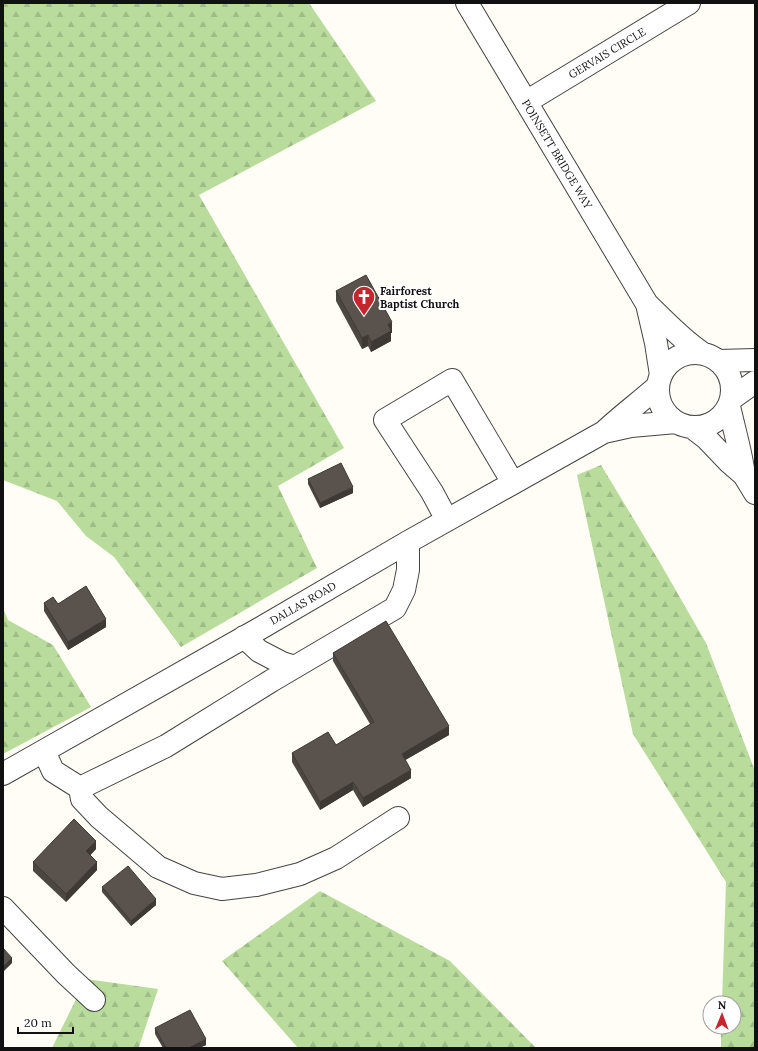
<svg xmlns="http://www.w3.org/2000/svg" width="758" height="1051" viewBox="0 0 758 1051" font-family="Lora,serif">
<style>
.forest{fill:url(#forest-firs)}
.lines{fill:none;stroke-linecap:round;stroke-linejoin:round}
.minor-casing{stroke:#444;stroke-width:24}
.minor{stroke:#fff;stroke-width:22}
.wall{fill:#4d4742}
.shaded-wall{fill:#3f3936}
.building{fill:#5a524d;stroke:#3f3936}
.labels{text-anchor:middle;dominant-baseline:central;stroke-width:4;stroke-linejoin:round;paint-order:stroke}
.street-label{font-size:11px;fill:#111;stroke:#fff}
.poi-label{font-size:11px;font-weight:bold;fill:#111;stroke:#fff;text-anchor:start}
</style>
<defs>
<pattern id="forest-firs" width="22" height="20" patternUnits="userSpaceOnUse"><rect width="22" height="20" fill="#b9dc9c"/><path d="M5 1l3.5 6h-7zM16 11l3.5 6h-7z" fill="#9ebc85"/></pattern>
</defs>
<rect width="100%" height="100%" fill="#fffdf5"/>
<path class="forest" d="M 3,3 L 309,3 L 376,101 L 199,195 L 344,448 L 278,486 L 317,568 L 181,647 L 114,557 L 86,536 L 57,501 L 3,480 Z
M 601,465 L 659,561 L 706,643 L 755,771 L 755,1048 L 721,1048 L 721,1027 L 734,1027 L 734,1003 L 722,1003 L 726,882 L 633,734 L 577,475 Z
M 3,608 L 8,620 L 53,645 L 91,707 L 3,754 Z
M 320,891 L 450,961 L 536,1048 L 298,1048 L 222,961 Z
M 86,979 L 158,989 L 139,1047 L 140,1048 L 52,1048 Z"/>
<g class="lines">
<g class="minor-casing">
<path id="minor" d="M 467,3 L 647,304 L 656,343 L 661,375
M 526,102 L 689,3
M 647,304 C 665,321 681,339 702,353
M658 390a37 37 0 1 1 74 0a37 37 0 1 1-74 0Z
M 718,361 L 755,360
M 658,386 C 640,402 621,416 604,432 L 631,426 L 676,422
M 731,399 L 755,382
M 729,406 C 734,429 741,452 744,475
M 693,428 L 706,438 L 729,462 L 744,475 L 755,493
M 447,520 L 432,492 L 385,420 L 452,380 L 513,483
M 244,637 L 259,651 L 282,663 L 295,667
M 44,751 L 53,771 L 80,788 L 166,746 L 271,681 L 395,608 L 404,590 L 408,570 L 408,542
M 3,774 L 259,629 L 408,542 L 604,432
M 80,788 L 82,799 L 99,817 L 158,867 L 194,883 L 222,889 L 256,885 L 300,874 L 336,858 L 398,818
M 3,908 L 66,974 L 94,1000"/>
</g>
<use href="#minor" class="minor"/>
</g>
<path class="wall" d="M 336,291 L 392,333 L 391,333 L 391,341 L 371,352 L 368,346 L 362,349 L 336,301 Z
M 308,479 L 353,493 L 320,508 L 308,484 Z
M 44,603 L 106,627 L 68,650 L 44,611 Z
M 333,653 L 449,735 L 405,760 L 411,778 L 363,807 L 353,790 L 320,810 L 292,762 L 292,753 L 336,745 L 370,724 L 333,661 Z
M 96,849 L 90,855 L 97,870 L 66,902 L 33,871 L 33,862 Z
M 102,887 L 156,905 L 131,926 L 102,892 Z
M 155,1028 L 206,1045 L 199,1048 L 163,1048 L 155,1034 Z"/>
<path class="shaded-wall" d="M 392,322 L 392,333 L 391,333 L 391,341 L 371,352 L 371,342 L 388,324 Z
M 368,335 L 368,346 L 362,349 L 362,338 Z
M 353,487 L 353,493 L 320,508 L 320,503 Z
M 106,619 L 106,627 L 68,650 L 68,642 Z
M 449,726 L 449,735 L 402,762 L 402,754 Z
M 411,770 L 411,778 L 363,807 L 363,798 Z
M 353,782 L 353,790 L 320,810 L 320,802 Z
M 96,841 L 96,849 L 86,860 L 86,851 Z
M 97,862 L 97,870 L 66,902 L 66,894 Z
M 156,899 L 156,905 L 131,926 L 131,921 Z
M 12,958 L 12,963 L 3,972 L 3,967 Z
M 206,1039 L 206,1045 L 199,1048 L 189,1048 Z"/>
<path class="building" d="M 366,275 L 392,322 L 388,324 L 391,331 L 371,342 L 368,335 L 362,338 L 336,291 Z
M 341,463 L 353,487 L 320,503 L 308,479 Z
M 86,586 L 106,619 L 68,642 L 44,603 L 53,597 L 58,604 Z
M 386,621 L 449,726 L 402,754 L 411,770 L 363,798 L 353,782 L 320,802 L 292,753 L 328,732 L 336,745 L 374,722 L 333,653 Z
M 74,819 L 96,841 L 86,851 L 97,862 L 66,894 L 33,862 Z
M 128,866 L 156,899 L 131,921 L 102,887 Z
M 3,948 L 12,958 L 3,967 Z
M 190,1010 L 206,1039 L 189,1048 L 166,1048 L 155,1028 Z"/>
<defs>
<g id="church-pin" transform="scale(1.15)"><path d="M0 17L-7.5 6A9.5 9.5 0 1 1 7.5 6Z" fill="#c4262e" stroke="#fff"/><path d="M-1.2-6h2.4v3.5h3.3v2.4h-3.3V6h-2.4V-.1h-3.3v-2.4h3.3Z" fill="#fff"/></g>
</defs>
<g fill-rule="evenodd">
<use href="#church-pin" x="364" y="297"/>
</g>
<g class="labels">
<g class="street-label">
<text transform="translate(607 53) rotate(-31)">GERVAIS CIRCLE</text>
<text transform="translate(557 154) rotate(59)">POINSETT BRIDGE WAY</text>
<text transform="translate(303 603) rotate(-30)">DALLAS ROAD</text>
</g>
<g class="poi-label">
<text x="380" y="291">Fairforest<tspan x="380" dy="13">Baptist Church</tspan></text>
</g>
</g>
<rect width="758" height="1051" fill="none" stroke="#111111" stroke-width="8"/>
<g transform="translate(722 1015) rotate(1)"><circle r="19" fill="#ffffff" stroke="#a0a0a0"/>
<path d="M0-3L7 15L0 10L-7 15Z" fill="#c4262e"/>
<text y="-6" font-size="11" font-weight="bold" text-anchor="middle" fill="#111111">N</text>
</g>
<path d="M18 1027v6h55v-6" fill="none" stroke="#111111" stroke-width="2"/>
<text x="24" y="1027" font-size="12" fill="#111111" stroke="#ffffff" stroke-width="3" paint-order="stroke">20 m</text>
</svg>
